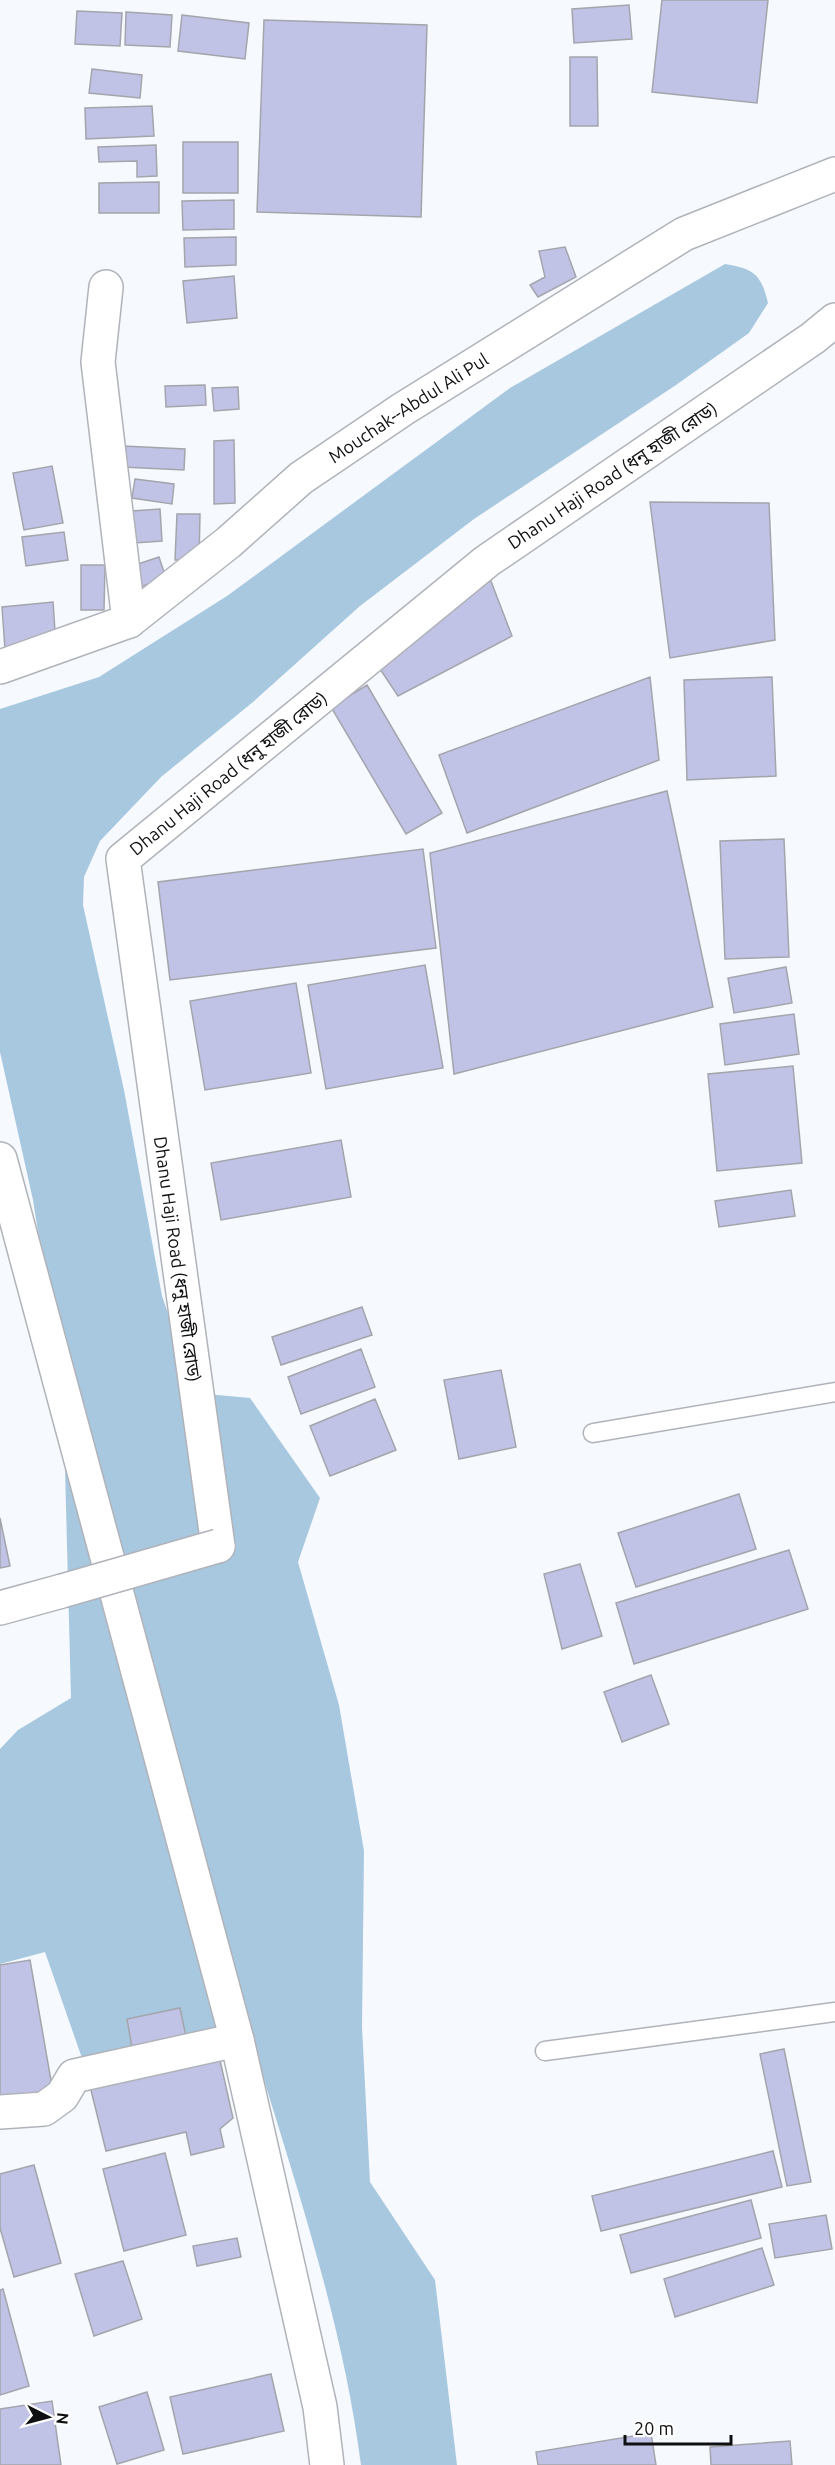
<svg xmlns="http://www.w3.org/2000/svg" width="835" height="2465" viewBox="0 0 835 2465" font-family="Ubuntu,'Noto Sans Bengali',sans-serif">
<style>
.water{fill:#a8c8e0}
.building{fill:#c0c3e6;stroke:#a4a5ac;stroke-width:1.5}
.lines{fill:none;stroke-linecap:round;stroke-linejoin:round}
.service-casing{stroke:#b0b3b9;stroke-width:21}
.minor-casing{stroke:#b0b3b9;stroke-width:36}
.service{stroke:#fff;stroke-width:18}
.minor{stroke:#fff;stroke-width:33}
.minor-bridge-casing{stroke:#b0b3b9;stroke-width:36;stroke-linecap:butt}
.minor-bridge{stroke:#fff;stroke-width:33}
.labels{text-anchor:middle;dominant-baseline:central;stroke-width:4.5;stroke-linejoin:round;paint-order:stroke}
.street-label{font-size:18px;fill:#0f1012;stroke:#fff}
</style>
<rect width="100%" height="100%" fill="#f6f9fe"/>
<path class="water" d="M 725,264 C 753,269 761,273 768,303 L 749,333 L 676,385 L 474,519 L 360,606 L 253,702 L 161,777 L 100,841 L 84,877 L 83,905 L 124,1090 L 162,1296 L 196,1393 L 250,1398 L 320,1498 L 298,1562 L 339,1705 L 364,1851 L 362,2027 L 370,2182 L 435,2280 L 457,2465 L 361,2465 C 342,2317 292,2173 249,2031 L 83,2061 L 45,1952 L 0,1964 L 0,1749 L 18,1730 L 71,1698 L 63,1392 L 33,1200 L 0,1052 L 0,709 L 99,677 L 227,596 L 510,388 Z"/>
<path class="building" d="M 662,0 L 768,0 L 757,103 L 652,92 Z
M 629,5 L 632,39 L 574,43 L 572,9 Z
M 77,11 L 122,13 L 120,46 L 75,44 Z
M 126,12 L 172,15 L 170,47 L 125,45 Z
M 182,15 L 249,23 L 245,59 L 178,51 Z
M 264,20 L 427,25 L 421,217 L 257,212 Z
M 570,57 L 597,57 L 598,126 L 570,126 Z
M 92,69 L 142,75 L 140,98 L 89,93 Z
M 152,106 L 154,136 L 86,139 L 85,108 Z
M 183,142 L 238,142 L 238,193 L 183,193 Z
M 156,145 L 157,176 L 137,177 L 137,161 L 99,162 L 98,147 Z
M 159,182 L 159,213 L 99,213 L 99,183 Z
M 234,200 L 234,229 L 183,230 L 182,201 Z
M 236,237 L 236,265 L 185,267 L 184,238 Z
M 565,247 L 576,277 L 538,297 L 530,285 L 545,277 L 539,251 Z
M 234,276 L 237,318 L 187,323 L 183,281 Z
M 205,385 L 206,405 L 166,407 L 165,386 Z
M 238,387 L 239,409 L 214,411 L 212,388 Z
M 234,440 L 235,503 L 214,504 L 214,441 Z
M 123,446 L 185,449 L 184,470 L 122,467 Z
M 52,466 L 63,523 L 24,530 L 13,473 Z
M 135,479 L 174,484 L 172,504 L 132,498 Z
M 650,502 L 769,503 L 775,640 L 670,658 Z
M 160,509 L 162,541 L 134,543 L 132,511 Z
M 177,514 L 200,514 L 199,560 L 175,560 Z
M 64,532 L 68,560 L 26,566 L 22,537 Z
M 159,557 L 166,578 L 140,587 L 138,564 Z
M 484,563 L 512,636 L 398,696 L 364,645 Z
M 81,565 L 105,565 L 104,610 L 81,610 Z
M 53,602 L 56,645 L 5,649 L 2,607 Z
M 650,677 L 659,760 L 467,833 L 439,755 Z
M 772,677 L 776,776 L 687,780 L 684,680 Z
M 367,685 L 442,813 L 406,834 L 331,707 Z
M 667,791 L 713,1007 L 454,1074 L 430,853 Z
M 784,839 L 789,957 L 725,959 L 720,841 Z
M 423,849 L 436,948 L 170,980 L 158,882 Z
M 425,965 L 443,1068 L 326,1089 L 308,985 Z
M 786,967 L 792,1003 L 734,1013 L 728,978 Z
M 296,983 L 311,1073 L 205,1090 L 190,1001 Z
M 794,1014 L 799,1054 L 725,1065 L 720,1024 Z
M 793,1066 L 802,1163 L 717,1171 L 708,1074 Z
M 341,1140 L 351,1197 L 221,1220 L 211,1163 Z
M 791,1190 L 795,1216 L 719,1227 L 715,1201 Z
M 362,1307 L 372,1335 L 281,1365 L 272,1337 Z
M 361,1349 L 375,1387 L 301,1414 L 288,1377 Z
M 501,1370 L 516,1447 L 459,1459 L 444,1380 Z
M 375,1399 L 396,1450 L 330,1476 L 310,1426 Z
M 739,1494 L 756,1549 L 636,1587 L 618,1533 Z
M 0,1518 L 10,1566 L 0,1568 Z
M 789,1550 L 808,1609 L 634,1664 L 616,1603 Z
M 580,1564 L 602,1636 L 562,1649 L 544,1574 Z
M 651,1675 L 669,1724 L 622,1742 L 604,1692 Z
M 30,1960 L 53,2092 L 0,2102 L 0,1965 Z
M 180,2008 L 186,2037 L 132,2048 L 127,2019 Z
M 217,2047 L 233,2118 L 220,2129 L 224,2147 L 191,2155 L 186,2132 L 106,2151 L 88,2078 Z
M 784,2049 L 811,2182 L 787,2186 L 760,2054 Z
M 773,2151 L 782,2187 L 601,2231 L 592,2196 Z
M 165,2153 L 186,2235 L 124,2251 L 103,2169 Z
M 34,2165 L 61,2263 L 14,2277 L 0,2228 L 0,2174 Z
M 751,2200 L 761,2238 L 631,2273 L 620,2235 Z
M 826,2215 L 832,2249 L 775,2258 L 769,2224 Z
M 237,2238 L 241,2257 L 197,2266 L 193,2246 Z
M 762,2248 L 774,2285 L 675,2317 L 664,2279 Z
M 123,2261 L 142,2319 L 94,2336 L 75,2274 Z
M 3,2289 L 29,2386 L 0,2395 L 0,2290 Z
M 271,2374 L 284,2431 L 183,2454 L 170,2397 Z
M 147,2392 L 164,2450 L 117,2464 L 99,2407 Z
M 52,2401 L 61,2465 L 0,2465 L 0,2409 Z
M 651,2433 L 656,2465 L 538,2465 L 536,2452 Z
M 790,2441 L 792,2465 L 711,2465 L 710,2447 Z"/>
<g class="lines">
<g class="service-casing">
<path id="service" d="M 593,1433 L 835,1392
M 545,2051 L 835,2012"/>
</g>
<g class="minor-casing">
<g id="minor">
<path d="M 106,287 L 98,362 L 129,621"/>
<path id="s1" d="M 0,667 L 129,621 L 229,542 L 301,478 L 403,409 L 684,234 L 835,174"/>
<path d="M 0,1159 L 237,2040 L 320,2407 L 327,2465"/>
<path d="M 218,1546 L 123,859 L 487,561 L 813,338 L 835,320"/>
<path d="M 0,1608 L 62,1591"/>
<path d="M 0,2112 L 44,2109 L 62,2096 L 74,2076 L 237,2040"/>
</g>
</g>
<use href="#service" class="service"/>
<use href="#minor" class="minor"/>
<g class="minor-bridge-casing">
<path id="minor-bridge" d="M 62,1591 L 218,1546"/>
</g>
<use href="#minor-bridge" class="minor-bridge"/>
</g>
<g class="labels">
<g class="street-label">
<text stroke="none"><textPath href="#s1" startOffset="489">Mouchak--Abdul Ali Pul</textPath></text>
<text transform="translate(612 475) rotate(-34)">Dhanu Haji Road (ধনু হাজী রোড)</text>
<text transform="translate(228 773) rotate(-39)">Dhanu Haji Road (ধনু হাজী রোড)</text>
<text transform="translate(178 1259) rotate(82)">Dhanu Haji Road (ধনু হাজী রোড)</text>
</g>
</g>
<g transform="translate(48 2417) rotate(96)" stroke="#ffffff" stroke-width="4.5" paint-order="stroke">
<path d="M0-4.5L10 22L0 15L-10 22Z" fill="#0f1012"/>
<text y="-9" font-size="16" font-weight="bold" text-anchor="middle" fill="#0f1012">N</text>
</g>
<path d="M625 2435v9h106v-9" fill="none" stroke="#0f1012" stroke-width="3"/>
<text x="634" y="2435" font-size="18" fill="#0f1012" stroke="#ffffff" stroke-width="4.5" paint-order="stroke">20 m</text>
</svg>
